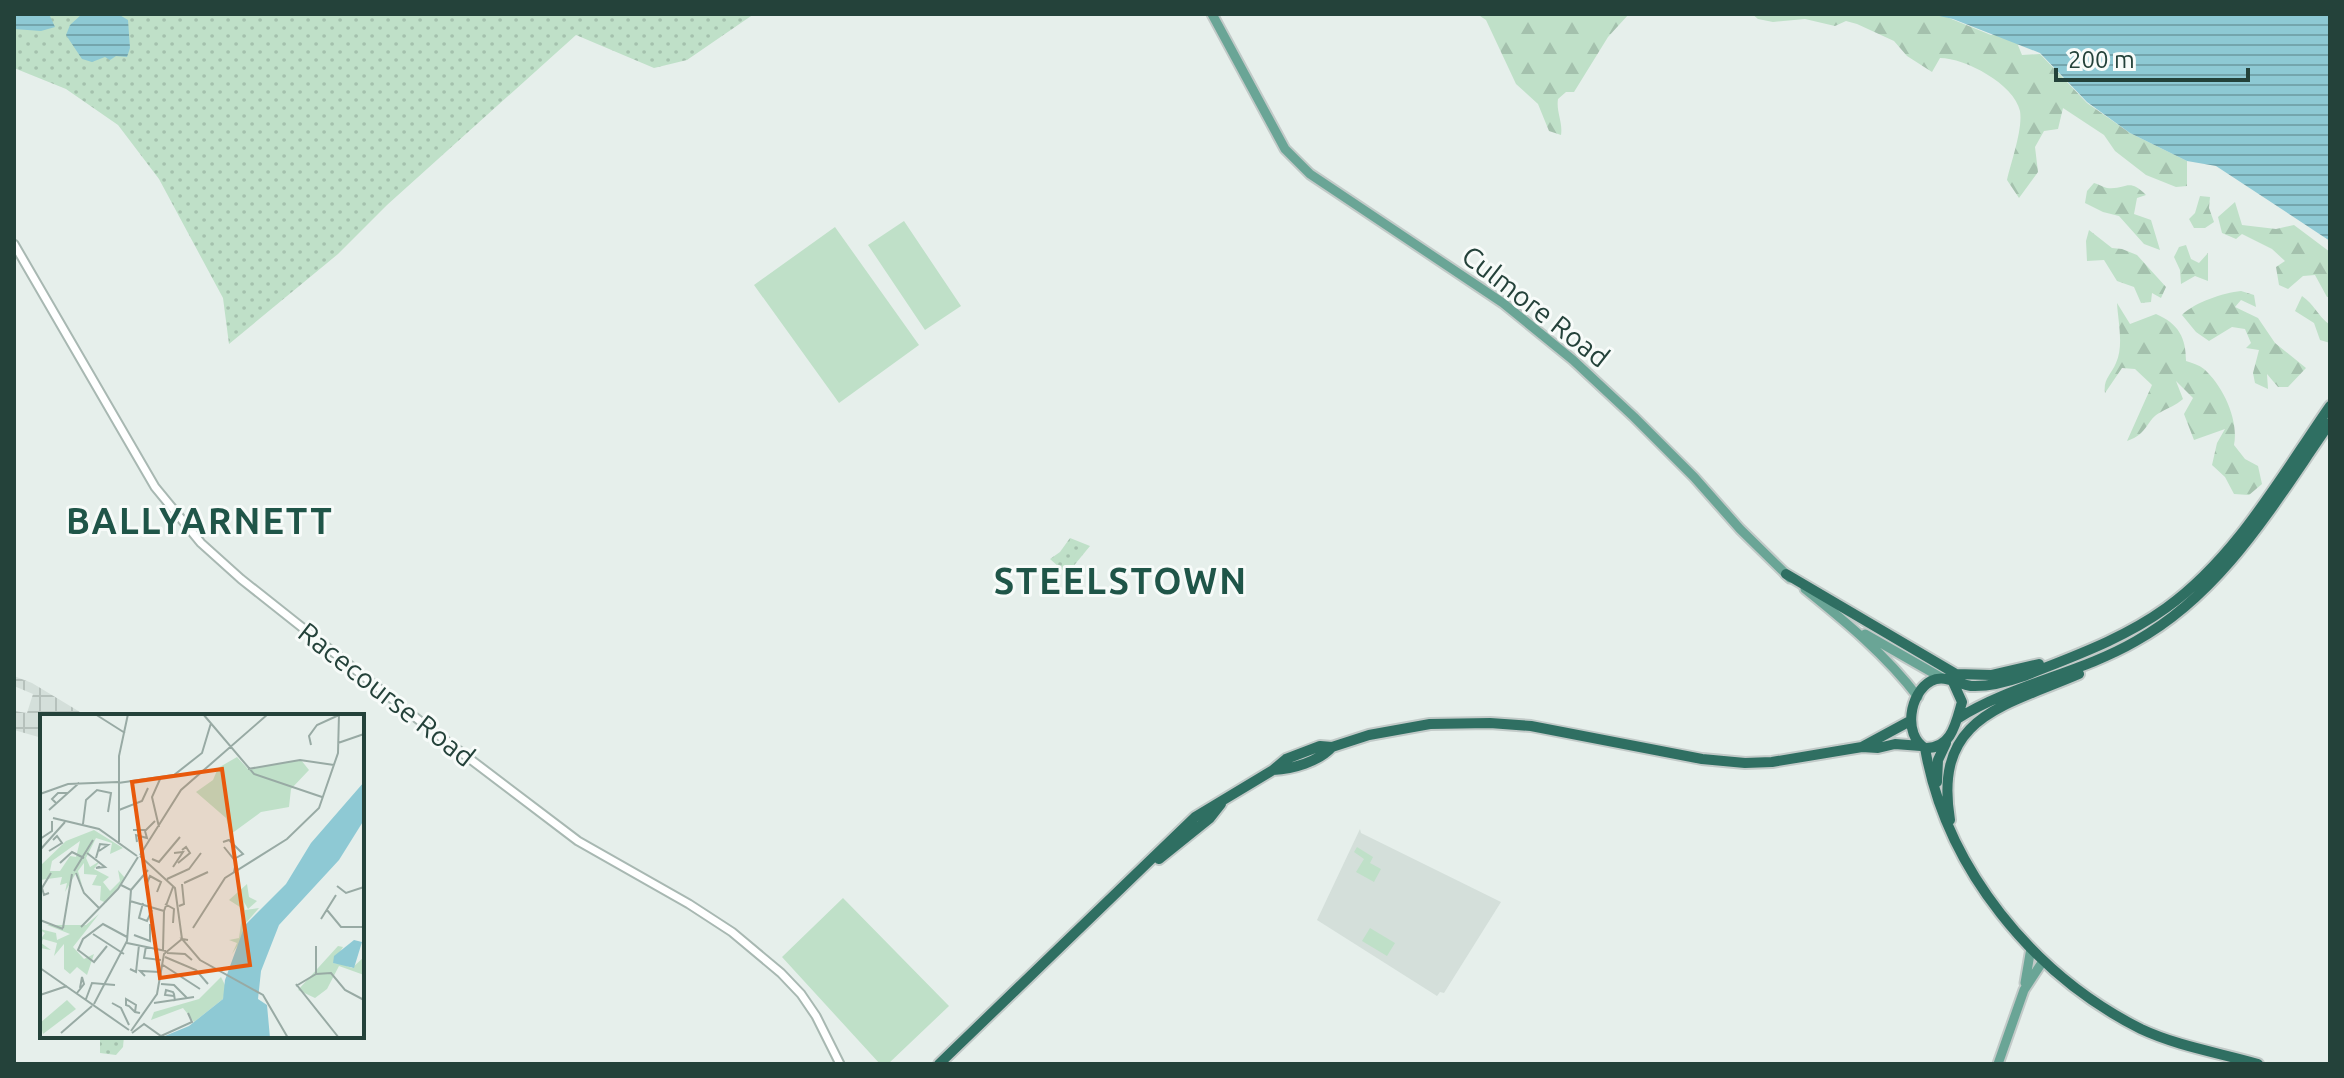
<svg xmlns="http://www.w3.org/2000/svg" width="2344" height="1078" viewBox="0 0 2344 1078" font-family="Ubuntu,sans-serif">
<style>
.built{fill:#d4dfda}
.industrial{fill:url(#industrial-grid)}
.grass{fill:url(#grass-dots)}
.forest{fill:url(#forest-firs)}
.pitch{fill:#bfe0c8}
.water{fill:url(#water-rules)}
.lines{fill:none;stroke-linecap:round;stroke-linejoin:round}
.minor-casing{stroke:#a8b8b2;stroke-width:11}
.major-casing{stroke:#c2cac8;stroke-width:13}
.highway-casing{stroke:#c2cac8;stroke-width:14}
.minor{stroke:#fff;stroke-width:7}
.major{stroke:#6aa596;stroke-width:9}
.highway{stroke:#2f6f62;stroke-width:10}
.labels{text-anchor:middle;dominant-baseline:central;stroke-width:6;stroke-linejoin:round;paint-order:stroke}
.street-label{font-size:28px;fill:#24423a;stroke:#f7fbf9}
.district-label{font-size:36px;font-weight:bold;letter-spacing:2px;fill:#1f5548;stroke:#f7fbf9}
.inset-road{fill:none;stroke:#98aaa4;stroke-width:2}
.view{fill:#e8590c;fill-opacity:0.15;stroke:#e8590c;stroke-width:4}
.inset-edge{fill:none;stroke:#24423a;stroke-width:4}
</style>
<defs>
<pattern id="industrial-grid" width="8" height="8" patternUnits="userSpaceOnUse" patternTransform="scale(2)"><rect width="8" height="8" fill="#d4dfda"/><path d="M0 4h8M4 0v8" fill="none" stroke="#b6c1bc"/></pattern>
<pattern id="grass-dots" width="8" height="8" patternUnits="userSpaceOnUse" patternTransform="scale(2)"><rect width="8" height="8" fill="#bfe0c8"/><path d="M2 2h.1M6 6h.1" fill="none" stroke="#a4c1ad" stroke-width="1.8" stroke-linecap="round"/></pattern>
<pattern id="forest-firs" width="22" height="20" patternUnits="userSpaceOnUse" patternTransform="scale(2)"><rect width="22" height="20" fill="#bfe0c8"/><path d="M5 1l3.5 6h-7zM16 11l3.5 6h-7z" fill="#a4c1ad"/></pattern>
<pattern id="water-rules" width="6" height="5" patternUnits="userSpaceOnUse" patternTransform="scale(2)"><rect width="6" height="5" fill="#8ec9d4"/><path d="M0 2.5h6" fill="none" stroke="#74a5ad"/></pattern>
</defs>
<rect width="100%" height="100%" fill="#e6efeb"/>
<path class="built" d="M 1360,829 L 1361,833 L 1501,902 L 1444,993 L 1440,992 L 1437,996 L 1317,920 Z"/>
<path class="industrial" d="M 14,676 L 32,683 L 80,712 L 77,716 L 42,716 L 42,738 L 14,730 L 14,711 L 27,713 L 33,694 L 14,686 Z"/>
<path class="grass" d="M 14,14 L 754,14 L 687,60 L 654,68 L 576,35 L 387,205 L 338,254 L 229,344 L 223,298 L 159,179 L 118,125 L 66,89 L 14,68 Z
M 1070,538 L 1090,546 L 1067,574 L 1050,559 L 1060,552 Z
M 100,1036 L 124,1036 L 123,1047 L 116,1055 L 100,1053 Z"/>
<path class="forest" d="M 1477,14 L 1629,14 L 1608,37 L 1574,92 L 1566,92 L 1558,99 C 1556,112 1563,122 1561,135 L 1549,131 L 1538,104 L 1516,84 L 1486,20 Z
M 1752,14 L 1939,14 L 1991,35 L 2013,33 L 2022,55 L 2040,54 L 2087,103 L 2130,133 L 2187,161 L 2187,186 L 2176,187 L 2146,175 L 2115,151 L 2104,135 L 2063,108 L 2058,129 L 2044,131 L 2035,147 L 2038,172 L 2019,198 L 2007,180 C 2011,162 2023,129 2020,111 C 2014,84 1965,58 1940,58 L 1932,72 L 1907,56 L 1894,41 L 1857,24 L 1846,21 L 1835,26 L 1805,19 L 1773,22 L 1758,19 Z
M 2094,183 C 2095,183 2106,188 2107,188 C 2127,190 2128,177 2146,195 L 2137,198 L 2134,214 L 2151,220 L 2160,250 L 2144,244 L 2119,216 L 2103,212 L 2085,203 L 2087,191 Z
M 2200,196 L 2210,197 L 2209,208 L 2214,222 L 2205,228 L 2194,228 L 2189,219 L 2195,213 Z
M 2235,202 L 2242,225 L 2276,229 L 2294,225 L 2330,252 L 2330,297 L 2327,297 L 2315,275 L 2303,276 L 2288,289 L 2279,285 L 2276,267 L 2285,261 L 2272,249 L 2242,234 L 2236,239 L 2222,233 L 2218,217 Z
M 2089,230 L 2112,248 L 2122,249 L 2137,255 L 2166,287 L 2161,298 L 2152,293 L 2151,302 L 2141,303 L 2134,287 L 2117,281 L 2104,260 L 2087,261 L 2086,241 Z
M 2186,245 L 2191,259 L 2199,263 L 2208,253 L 2208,281 L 2195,276 L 2181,284 L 2180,270 L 2174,257 L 2179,247 Z
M 2241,291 L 2254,295 L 2256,307 L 2241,300 L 2235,307 L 2258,318 L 2275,343 L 2306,368 L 2288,387 L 2278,387 L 2267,374 L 2268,389 L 2255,383 L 2253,373 L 2259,350 L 2246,348 L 2251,343 L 2245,329 L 2232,327 L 2209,341 L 2196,332 L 2182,315 C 2195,302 2223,293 2241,291 Z
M 2302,296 C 2314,304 2317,315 2330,325 L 2330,343 L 2320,340 L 2314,323 L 2295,311 Z
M 2117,303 L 2130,324 L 2156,314 C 2179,324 2186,338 2186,361 C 2192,363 2199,365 2204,369 C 2223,386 2239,420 2234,445 L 2245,459 L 2258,466 L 2262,484 L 2249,495 L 2234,494 L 2225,477 L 2212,465 L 2217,443 L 2225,429 L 2194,440 L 2184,414 L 2193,398 L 2176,381 L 2183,399 C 2175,406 2170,407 2161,412 C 2146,419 2149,434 2127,441 L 2152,385 L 2135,369 L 2122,368 L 2105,393 C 2103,379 2111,375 2116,363 C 2124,346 2118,321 2117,303 Z"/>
<path class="pitch" d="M 904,221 L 961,306 L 925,330 L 868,245 Z
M 835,227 L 919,345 L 839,403 L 754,285 Z
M 1357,847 L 1373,857 L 1370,863 L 1381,869 L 1374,882 L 1356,872 L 1364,859 L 1354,852 Z
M 843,898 L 949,1006 L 888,1064 L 880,1064 L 782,957 Z
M 1370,928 L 1395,943 L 1387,956 L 1362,941 Z"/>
<path class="water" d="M 14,14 L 49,14 L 55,27 L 41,31 L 14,29 Z
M 82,14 L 118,14 L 128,20 L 130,48 L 127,57 L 116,56 L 110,60 L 105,57 L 92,62 L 82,59 L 66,35 L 70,25 Z
M 1930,14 L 2330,14 L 2330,241 L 2216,166 L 2187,161 L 2130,133 L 2087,102 L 2040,53 L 1953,19 Z"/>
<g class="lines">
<g class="minor-casing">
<path id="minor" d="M 14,244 L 155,487 L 201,543 L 241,579 L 420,721 L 578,841 L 689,904 L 732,932 L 781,973 L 801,994 L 816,1016 L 840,1064"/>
</g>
<g class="major-casing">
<path id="major" d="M 1212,14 L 1285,149 L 1310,174 L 1503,303 L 1573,360 L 1634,417 L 1694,477 L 1740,529 L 1790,578
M 1805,589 C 1846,622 1886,655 1918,697
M 1865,634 L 1942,678
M 2025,983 L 2031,948
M 1998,1064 L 2024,990 L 2043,961"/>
</g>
<g class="highway-casing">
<path id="highway" d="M 1786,574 L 1956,674 L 1991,675 L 2039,664
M 1953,682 L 1962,702 C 1956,722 1952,749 1925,748 C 1903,735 1909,693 1931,681 C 1944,674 1958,684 1971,686 C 1990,687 2007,682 2024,676 C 2074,656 2123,639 2166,608 C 2236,558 2282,475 2330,406
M 1957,719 C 2012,684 2079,674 2136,641 C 2224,592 2274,503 2330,423
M 1862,747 L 1910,721
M 1925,748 C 1946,868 2033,975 2141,1029 C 2177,1046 2220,1053 2258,1064
M 1273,770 C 1293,769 1318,762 1332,747
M 1937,782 L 1938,760 L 1946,743
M 1950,820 C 1933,717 2002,707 2079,674
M 1159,859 L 1210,818 L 1221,804
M 939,1064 L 1195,817 L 1273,770 L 1286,759 L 1320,746 L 1332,747 L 1369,735 L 1430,724 L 1490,723 L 1531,726 L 1702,759 L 1745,763 L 1772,762 L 1862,747 L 1878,748 L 1895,744 L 1921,746"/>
</g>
<use href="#minor" class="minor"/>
<use href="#major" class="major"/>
<use href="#highway" class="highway"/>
</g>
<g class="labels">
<g class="street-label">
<text transform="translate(1536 306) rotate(38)">Culmore Road</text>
<text transform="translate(387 694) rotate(38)">Racecourse Road</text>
</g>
<g class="district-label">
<text x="200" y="520">BALLYARNETT</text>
<text x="1121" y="580">STEELSTOWN</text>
</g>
</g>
<g transform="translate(40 714)">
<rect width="324" height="324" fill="#e6efeb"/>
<path d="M 197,43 L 208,55 L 261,46 L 269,56 L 251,75 L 249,93 L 221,98 L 191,120 L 186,104 L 156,78 L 173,66 L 178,54 ZM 54,116 L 83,134 L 70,140 L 72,129 L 56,124 L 46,144 L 50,153 L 60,147 L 54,155 L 69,163 L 63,168 L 70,177 L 80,167 L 78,156 L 85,164 L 66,189 L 60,186 L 61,172 L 52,171 L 57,161 L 44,160 L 44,149 L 38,157 L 42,171 L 36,159 L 25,178 L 27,169 L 20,171 L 22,163 L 0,166 L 0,152 L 26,127 ZM 40,127 L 36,143 L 30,142 L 20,157 L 10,157 L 12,147 ZM 59,200 L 33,233 L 44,245 L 54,240 L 47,261 L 37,253 L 30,260 L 24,255 L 24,230 L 14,242 L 17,229 L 3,225 L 1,229 L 11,236 L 0,234 L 0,226 L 5,219 L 0,216 L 0,215 L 16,219 L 17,226 L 30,220 L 7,211 L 46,211 ZM 27,286 L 36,295 L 3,320 L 0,309 Z" fill="#bfe0c8" fill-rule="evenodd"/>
<path d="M 207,170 L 209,183 L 217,187 L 208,195 L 204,188 L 205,196 L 219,194 L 205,210 L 203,224 L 192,240 L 197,229 L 189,226 L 199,224 L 203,195 L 189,186 ZM 298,232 L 303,233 L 293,249 L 302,250 L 312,254 L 324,243 L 324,261 L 299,252 L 287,275 L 275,284 L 258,276 Z" fill="#bfe0c8"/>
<path d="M 181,263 L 186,273 L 183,285 L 154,308 L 143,294 L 111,306 L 114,298 L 159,285 Z" fill="#bfe0c8"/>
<path d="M 324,68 L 324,106 L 299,146 L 239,211 L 221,257 L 218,285 L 227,291 L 230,324 L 120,324 L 149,312 L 183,285 L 185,266 L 205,211 L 246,170 L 271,129 ZM 314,226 L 322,228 L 314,254 L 293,249 L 294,242 Z" fill="#8ec9d4"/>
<path class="inset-road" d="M 55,0 L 85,19M 163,0 L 214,60 L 282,83M 298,29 L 324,20M 271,31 L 269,22 L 277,11 L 299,1M 208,55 L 260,46 L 294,51M 78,69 L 134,61 L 162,39 L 171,9M 0,80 L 28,70 L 78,68M 16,89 L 12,85 L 18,79 L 28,79M 9,96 L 39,69M 79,96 L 102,87 L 108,74M 13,104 L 59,115 L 97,142M 43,110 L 46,86 L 57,76 L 71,79 L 68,98M 119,113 L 112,83 L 121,63M 93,116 L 106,116 L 115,107M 0,125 L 12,117 L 12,107M 79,128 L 79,42 L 88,0M 97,128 L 96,121 L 107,124 L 105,117M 183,128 L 189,126 L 203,140 L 194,145M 184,133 L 196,148 L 194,158M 0,136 L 25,108M 9,137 L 22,129 L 17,122 L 13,126M 47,139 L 65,153 L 56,154 L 60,153M 100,141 L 141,76 L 228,0M 100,142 L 135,174 L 142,225M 56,144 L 60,130 L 68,131 L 59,137M 112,145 L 119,148 L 140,123M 20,149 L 32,138 L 44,144M 138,149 L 150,139 L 146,133 L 142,136M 133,153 L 143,138 L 134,139M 34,157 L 53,126M 36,159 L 44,179 L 59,194M 127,165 L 149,155 L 161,139M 107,169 L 110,162 L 121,168 L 117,178M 144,169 L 168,158M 297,172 L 306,179 L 324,173M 91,176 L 108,156M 9,179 L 4,181 L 2,174 L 11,159M 90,187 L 124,197M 103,189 L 99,204 L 107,207 L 112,196M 125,190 L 134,195 L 133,209M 139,192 L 144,190 L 142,170M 287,196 L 301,213 L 324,213M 281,205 L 296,181M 0,206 L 23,215M 41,213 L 78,175 L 98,143M 23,214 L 32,160M 153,214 L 185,164 L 247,125 L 279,94 L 298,39 L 299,0M 53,220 L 84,240M 94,221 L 110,227 L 110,210M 148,226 L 142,225 L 160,246 L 223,281 L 248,324M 87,229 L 126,237M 67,232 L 54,248 L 38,236 L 43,225 L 63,210 L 87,223M 106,232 L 104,244 L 121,246M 123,236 L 124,197 L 133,173M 127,239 L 145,240 L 152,246M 125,243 L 156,256 L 168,270M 123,251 L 160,275M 0,254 L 89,316M 90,255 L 96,258 L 99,231M 276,260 L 291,259 L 305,276 L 324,286M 105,262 L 100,257 L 120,258M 121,270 L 134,271 L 147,284M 256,270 L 299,324M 256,272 L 276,260 L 276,232M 37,279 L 44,270 L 42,263 L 40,274M 0,281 L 27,272M 134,282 L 125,281 L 126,276 L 133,278 L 134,280 L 135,287M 46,285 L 52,269 L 75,271M 72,289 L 81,294 L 89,311M 114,289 L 154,283M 54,290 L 87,227 L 91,176 L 81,171M 95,298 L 96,291 L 86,285 L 86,291 L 89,292 L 95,298 L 100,299M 91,317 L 117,280 L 124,240 L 142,225M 21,319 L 52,292M 92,319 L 104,310 L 121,322 L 152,308 L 148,299"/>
<path class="view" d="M 182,55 L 210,251 L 120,264 L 92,68 Z"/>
<rect width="324" height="324" class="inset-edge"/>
</g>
<rect width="2344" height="1078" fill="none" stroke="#24423a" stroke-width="32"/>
<path d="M2056 68v12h192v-12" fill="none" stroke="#24423a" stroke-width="4"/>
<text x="2068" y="68" font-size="24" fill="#24423a" stroke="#f7fbf9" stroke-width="6" paint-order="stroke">200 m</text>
</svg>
